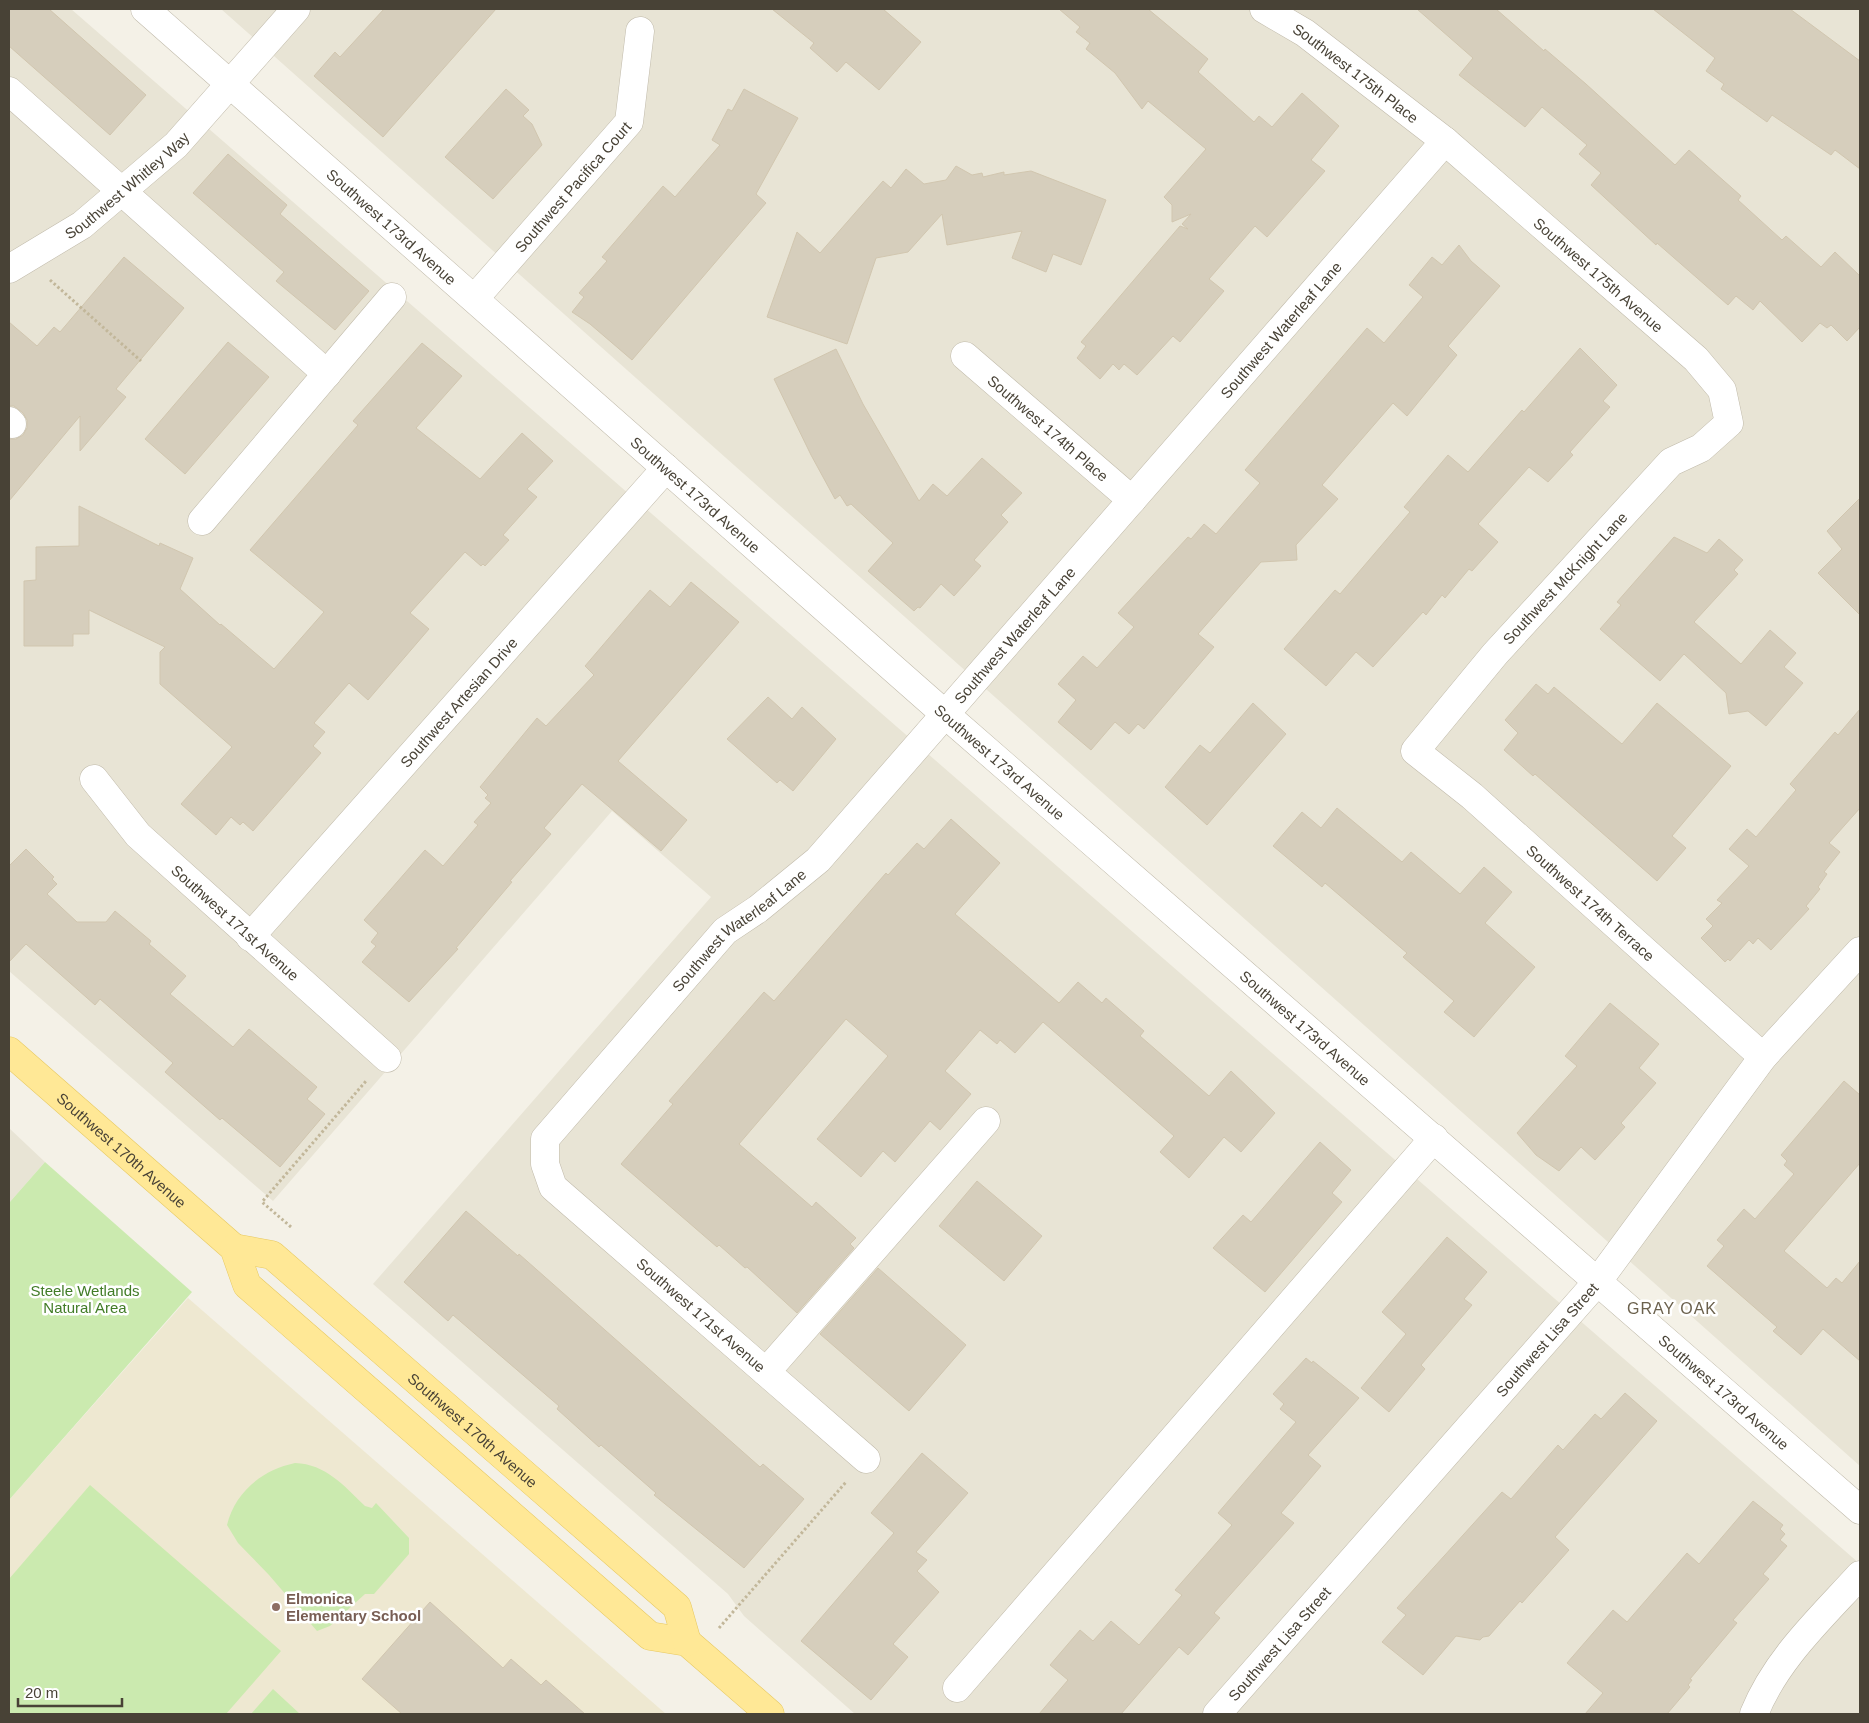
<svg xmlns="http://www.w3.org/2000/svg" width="1869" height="1723" viewBox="0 0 1869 1723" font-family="Arial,sans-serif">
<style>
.residential{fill:#e8e4d5}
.education{fill:#eee8d1}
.green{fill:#cbeaaf}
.building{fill:#d6cebc;stroke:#d1c6af}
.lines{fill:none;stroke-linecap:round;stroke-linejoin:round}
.minor-casing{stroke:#c0baaa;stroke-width:29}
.major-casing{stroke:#e7c962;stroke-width:29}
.path{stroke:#c2b79a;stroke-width:3;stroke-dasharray:2.5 2.5;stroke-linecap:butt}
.minor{stroke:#fff;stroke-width:28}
.major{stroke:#ffe896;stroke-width:28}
.education-dot{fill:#8d6e63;stroke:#fff;stroke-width:2}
.labels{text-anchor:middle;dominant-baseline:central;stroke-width:5;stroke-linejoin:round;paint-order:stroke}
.street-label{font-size:15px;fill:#484236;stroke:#fff}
.park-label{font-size:15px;fill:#417c27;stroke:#fff}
.education-label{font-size:15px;font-weight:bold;fill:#785e54;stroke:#fff;text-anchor:start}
.neighbourhood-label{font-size:16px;letter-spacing:1px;fill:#6b614d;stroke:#fff}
</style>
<rect width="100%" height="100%" fill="#f4f1e7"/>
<path class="residential" d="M 9,9 L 71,9 L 1860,1564 L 1860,1714 L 855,1714 L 744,1616 L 728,1594 L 373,1284 L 711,897 L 612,811 L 273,1201 L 9,971 Z
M 221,9 L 1860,9 L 1860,1466 Z
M 9,1128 L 45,1162 L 9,1203 Z"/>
<path class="education" d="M 188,1298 L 666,1714 L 9,1714 L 9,1500 Z"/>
<path class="green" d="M 45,1162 L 192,1292 L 9,1500 L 9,1203 Z
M 295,1463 C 326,1464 344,1486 365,1506 L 372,1508 L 376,1503 L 409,1538 L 409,1554 L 374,1594 L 365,1594 L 330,1626 L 317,1631 L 269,1575 L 238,1543 L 227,1525 C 235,1492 262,1470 295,1463 Z
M 90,1485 L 281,1651 L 226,1714 L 9,1714 L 9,1579 Z
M 273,1689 L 300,1714 L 251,1714 Z"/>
<path class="building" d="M 9,9 L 49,9 L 146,95 L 110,135 L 9,46 Z
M 384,9 L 496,9 L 383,137 L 314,76 L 335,52 L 340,57 Z
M 772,9 L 883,9 L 921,42 L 879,90 L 846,62 L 837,72 L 810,48 L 814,43 Z
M 1059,9 L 1148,9 L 1208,59 L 1198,72 L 1254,122 L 1259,116 L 1272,127 L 1302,93 L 1339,126 L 1311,160 L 1325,171 L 1267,237 L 1255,226 L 1209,279 L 1224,291 L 1180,342 L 1173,336 L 1137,375 L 1124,364 L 1119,370 L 1113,364 L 1100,379 L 1077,358 L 1086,346 L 1081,342 L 1180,226 L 1188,229 L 1182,224 L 1191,214 L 1172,222 L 1172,205 L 1164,197 L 1206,149 L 1148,101 L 1142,109 L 1115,73 L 1086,49 L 1090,43 L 1076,32 L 1080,27 Z
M 1417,9 L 1496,9 L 1544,51 L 1545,49 L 1586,84 L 1675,165 L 1689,150 L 1741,196 L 1738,200 L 1782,240 L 1786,236 L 1821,267 L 1835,252 L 1860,276 L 1860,327 L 1847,341 L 1831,325 L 1827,328 L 1820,323 L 1802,342 L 1760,301 L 1753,310 L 1736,296 L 1728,305 L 1657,243 L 1656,245 L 1591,185 L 1601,173 L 1579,154 L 1587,145 L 1542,107 L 1525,127 L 1459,75 L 1473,58 Z
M 1653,9 L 1790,9 L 1860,61 L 1860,169 L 1835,150 L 1831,155 L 1772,115 L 1767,122 L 1721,89 L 1724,84 L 1706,71 L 1715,58 Z
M 506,89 L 529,110 L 523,116 L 532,124 L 542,145 L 493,199 L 445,157 Z
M 744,89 L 798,118 L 756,194 L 766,203 L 632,360 L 590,324 L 572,312 L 584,297 L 579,293 L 607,261 L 602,257 L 663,186 L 675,197 L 720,145 L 712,140 L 728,109 L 732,111 Z
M 228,154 L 287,205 L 280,214 L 369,291 L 335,330 L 276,281 L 284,272 L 193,193 Z
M 956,166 L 972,175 L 982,173 L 983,177 L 1004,172 L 1004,175 L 1031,171 L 1106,200 L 1081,265 L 1053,254 L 1046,272 L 1012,258 L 1022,231 L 947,245 L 942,214 L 908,252 L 876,258 L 847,344 L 767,317 L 797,232 L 820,253 L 883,181 L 891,188 L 906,169 L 924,184 L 946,180 Z
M 1459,245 L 1471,261 L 1500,286 L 1448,346 L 1457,355 L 1407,416 L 1393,403 L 1322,485 L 1338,499 L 1296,545 L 1297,560 L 1261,562 L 1198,634 L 1214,647 L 1144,729 L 1138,724 L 1129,734 L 1115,722 L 1091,750 L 1058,722 L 1076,700 L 1058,684 L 1083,656 L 1097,668 L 1134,627 L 1118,613 L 1188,537 L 1191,539 L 1204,524 L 1216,534 L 1260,483 L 1245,470 L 1367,328 L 1384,343 L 1423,297 L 1409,285 L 1432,257 L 1442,265 Z
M 124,257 L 184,308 L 116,389 L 126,397 L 80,451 L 80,416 L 9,501 L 9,439 L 16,439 L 23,435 L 27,428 L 27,420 L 23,413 L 14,406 L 9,406 L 9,322 L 37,346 L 54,327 L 60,332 Z
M 228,342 L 269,377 L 185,474 L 145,439 Z
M 422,343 L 462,376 L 416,428 L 480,479 L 522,433 L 553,461 L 527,489 L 537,497 L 503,535 L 509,540 L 485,566 L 483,564 L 481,566 L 465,552 L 410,613 L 429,629 L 368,700 L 349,683 L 314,723 L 325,732 L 313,746 L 321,753 L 253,831 L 243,822 L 240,825 L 231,817 L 216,835 L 181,804 L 232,747 L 160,684 L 160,652 L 165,647 L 89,610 L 89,634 L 73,634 L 73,646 L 24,646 L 24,581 L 36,580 L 36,547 L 79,546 L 79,506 L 159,546 L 160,543 L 193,558 L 180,589 L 220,625 L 221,624 L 274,669 L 324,612 L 250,550 L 358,425 L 353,421 Z
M 1580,348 L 1617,385 L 1603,401 L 1610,407 L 1570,452 L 1573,455 L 1548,482 L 1529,467 L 1478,524 L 1498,542 L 1472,571 L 1469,569 L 1445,598 L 1442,595 L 1426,615 L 1423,612 L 1373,667 L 1356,652 L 1326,686 L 1284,649 L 1335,590 L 1340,594 L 1410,512 L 1404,507 L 1448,455 L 1468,472 L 1522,410 L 1524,412 Z
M 836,349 L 863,404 L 919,501 L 933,484 L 947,496 L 982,458 L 1022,493 L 1001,515 L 1008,522 L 974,560 L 981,566 L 954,596 L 941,584 L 920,608 L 918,607 L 914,611 L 868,571 L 893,543 L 851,504 L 847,506 L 840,495 L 835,499 L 811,455 L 774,379 Z
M 1860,498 L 1860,615 L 1818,573 L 1842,549 L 1827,531 Z
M 1674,537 L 1707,553 L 1719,539 L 1743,560 L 1734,570 L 1738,574 L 1694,622 L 1741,664 L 1770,630 L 1796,653 L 1784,667 L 1803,683 L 1766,726 L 1748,711 L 1729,714 L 1726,693 L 1684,654 L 1660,681 L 1600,629 L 1621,605 L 1617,602 Z
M 691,582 L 739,622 L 618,761 L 687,820 L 661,851 L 582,784 L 544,828 L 551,834 L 510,881 L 512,882 L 456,948 L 458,949 L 409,1002 L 362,962 L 376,946 L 371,942 L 378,933 L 364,920 L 425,850 L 443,866 L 478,825 L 474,822 L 491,803 L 485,798 L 488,795 L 480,787 L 537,718 L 546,726 L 594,675 L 585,666 L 650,590 L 670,607 Z
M 1536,684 L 1548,694 L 1554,687 L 1622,744 L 1657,703 L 1731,766 L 1672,836 L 1686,848 L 1657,881 L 1535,774 L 1533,776 L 1504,750 L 1518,733 L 1505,720 Z
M 768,697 L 792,719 L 802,707 L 836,739 L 793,791 L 780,780 L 777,783 L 727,739 Z
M 1253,703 L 1286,734 L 1207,825 L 1165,787 L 1200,745 L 1210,753 Z
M 1860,709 L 1860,808 L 1829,843 L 1840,852 L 1824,872 L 1827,874 L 1818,887 L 1820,889 L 1806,906 L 1809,909 L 1771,950 L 1758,938 L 1753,944 L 1749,940 L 1730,961 L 1728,959 L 1725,962 L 1701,938 L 1713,926 L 1706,919 L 1722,903 L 1717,900 L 1749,866 L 1729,849 L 1747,829 L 1756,837 L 1796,790 L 1790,784 L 1835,732 L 1838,735 Z
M 1337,808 L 1402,862 L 1411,852 L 1460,894 L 1484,867 L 1512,892 L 1485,923 L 1535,967 L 1474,1037 L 1444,1012 L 1454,1001 L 1403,957 L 1407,953 L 1325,883 L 1322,887 L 1273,846 L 1302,812 L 1321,828 Z
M 951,819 L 1000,863 L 955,914 L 1059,1003 L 1078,982 L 1102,1003 L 1106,998 L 1144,1031 L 1140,1036 L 1209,1096 L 1231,1071 L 1275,1113 L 1241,1152 L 1224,1137 L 1189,1178 L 1160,1152 L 1174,1136 L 1043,1022 L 1015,1053 L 1000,1040 L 997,1044 L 980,1030 L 945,1071 L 971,1094 L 940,1130 L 930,1121 L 895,1162 L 883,1151 L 861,1177 L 817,1139 L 888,1056 L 846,1019 L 739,1144 L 812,1207 L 816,1202 L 856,1238 L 850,1244 L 854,1248 L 797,1313 L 747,1267 L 745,1268 L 719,1245 L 717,1247 L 621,1164 L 673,1104 L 669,1101 L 764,992 L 774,1001 L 886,873 L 888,875 L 917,843 L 924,849 Z
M 26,849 L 54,877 L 52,879 L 57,884 L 47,894 L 77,922 L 106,922 L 115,911 L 151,941 L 149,944 L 186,976 L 170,994 L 233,1047 L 249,1029 L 317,1087 L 307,1099 L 325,1114 L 280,1167 L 222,1118 L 220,1120 L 165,1072 L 173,1063 L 100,999 L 95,1005 L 26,944 L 9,962 L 9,866 Z
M 1610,1003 L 1659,1044 L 1639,1068 L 1656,1083 L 1621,1123 L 1625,1127 L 1595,1160 L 1581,1147 L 1559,1171 L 1536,1155 L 1517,1133 L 1577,1066 L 1565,1056 Z
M 1844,1081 L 1860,1095 L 1860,1163 L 1784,1251 L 1827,1288 L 1836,1278 L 1842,1283 L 1860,1261 L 1860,1361 L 1823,1329 L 1801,1355 L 1773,1331 L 1777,1327 L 1707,1266 L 1724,1246 L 1717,1240 L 1744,1209 L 1755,1219 L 1794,1174 L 1784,1165 L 1787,1161 L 1781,1155 Z
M 1320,1142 L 1351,1170 L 1332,1193 L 1342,1202 L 1265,1292 L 1213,1248 L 1243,1215 L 1251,1222 Z
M 977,1181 L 1042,1236 L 1004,1281 L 939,1226 Z
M 466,1211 L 518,1256 L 519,1254 L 760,1467 L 763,1464 L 804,1499 L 744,1568 L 654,1495 L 656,1493 L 601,1445 L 599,1447 L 557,1409 L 559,1406 L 453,1315 L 448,1321 L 404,1282 Z
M 1447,1237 L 1487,1272 L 1464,1299 L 1472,1305 L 1421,1365 L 1425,1369 L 1389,1412 L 1361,1388 L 1406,1334 L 1382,1312 Z
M 878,1268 L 966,1345 L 909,1411 L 820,1334 Z
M 1306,1358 L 1312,1363 L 1313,1361 L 1359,1398 L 1308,1455 L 1321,1466 L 1281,1513 L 1294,1523 L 1214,1613 L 1220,1618 L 1188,1655 L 1179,1647 L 1121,1714 L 1039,1714 L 1068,1680 L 1050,1665 L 1080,1630 L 1093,1641 L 1111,1621 L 1139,1645 L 1182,1595 L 1175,1590 L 1232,1525 L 1218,1513 L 1296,1422 L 1280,1409 L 1284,1404 L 1273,1394 Z
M 1625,1393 L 1657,1421 L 1555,1537 L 1569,1550 L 1522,1603 L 1520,1601 L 1489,1636 L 1483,1637 L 1480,1640 L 1456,1636 L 1423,1675 L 1382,1642 L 1406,1615 L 1397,1608 L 1502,1492 L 1511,1499 L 1558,1445 L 1563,1450 L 1595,1414 L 1601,1419 Z
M 922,1453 L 968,1493 L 916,1552 L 927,1560 L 917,1571 L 939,1592 L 893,1644 L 908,1657 L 871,1700 L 801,1641 L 894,1533 L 871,1513 Z
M 1753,1501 L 1783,1525 L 1780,1529 L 1785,1534 L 1780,1540 L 1787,1546 L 1763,1574 L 1769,1579 L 1733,1620 L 1737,1623 L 1690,1679 L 1692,1680 L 1688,1685 L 1690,1687 L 1667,1714 L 1585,1714 L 1603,1693 L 1567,1663 L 1613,1610 L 1627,1622 L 1687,1553 L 1699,1564 Z
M 430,1602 L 503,1668 L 511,1659 L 541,1685 L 546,1680 L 585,1714 L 402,1714 L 362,1679 Z"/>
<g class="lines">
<g class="minor-casing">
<g id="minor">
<path id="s1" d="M 145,9 L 946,715 L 1860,1510"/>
<path id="s2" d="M 1264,9 L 1305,33 L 1445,141 L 1696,359 L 1722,390 L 1729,423 L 1701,448 L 1671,462 L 1495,654 L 1415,751 L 1472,796 L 1763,1057"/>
<path d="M 9,91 L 327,374"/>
<path id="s3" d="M 9,269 L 82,225 L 176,145 L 296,9"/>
<path id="s4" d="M 475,298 L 629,122 L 640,31"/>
<path id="s5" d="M 965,356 L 1132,500"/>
<path d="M 9,421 L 12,424"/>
<path d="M 202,521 L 392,297"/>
<path id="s6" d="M 94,779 L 138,835 L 387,1058"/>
<path id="s7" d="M 250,937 L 666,468"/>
<path d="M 766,1372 L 986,1121"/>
<path id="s8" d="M 866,1459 L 553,1187 L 545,1164 L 545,1139 L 725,931 L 758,909 L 818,860 L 1445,141"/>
<path d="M 957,1688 L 1434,1138"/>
<path id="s9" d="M 1217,1714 L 1598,1281 L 1763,1057 L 1860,951"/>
<path d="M 1754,1714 C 1776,1659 1821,1618 1860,1575"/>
</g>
</g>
<g class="major-casing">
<g id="major">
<path id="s10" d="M 9,1051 L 234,1248 L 247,1285 L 650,1636 L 687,1642 L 770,1714"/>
<path id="s11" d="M 234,1248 L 272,1255 L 677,1607 L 687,1642"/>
</g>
</g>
<path class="path" d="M 50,280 L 141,361
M 291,1227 L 262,1202 L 366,1081
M 719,1628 L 846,1482"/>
<use href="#minor" class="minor"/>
<use href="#major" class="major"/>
</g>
<circle class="education-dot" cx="276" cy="1607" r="5"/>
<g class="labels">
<g class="street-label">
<text stroke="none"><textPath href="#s2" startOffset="112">Southwest 175th Place</textPath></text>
<text stroke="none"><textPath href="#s3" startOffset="145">Southwest Whitley Way</textPath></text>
<text stroke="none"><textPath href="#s4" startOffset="148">Southwest Pacifica Court</textPath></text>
<text stroke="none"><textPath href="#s1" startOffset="329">Southwest 173rd Avenue</textPath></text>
<text stroke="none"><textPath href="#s2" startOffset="428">Southwest 175th Avenue</textPath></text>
<text stroke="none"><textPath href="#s8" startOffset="1560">Southwest Waterleaf Lane</textPath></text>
<text stroke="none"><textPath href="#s5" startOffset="110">Southwest 174th Place</textPath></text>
<text stroke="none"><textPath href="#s1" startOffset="734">Southwest 173rd Avenue</textPath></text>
<text transform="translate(1565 578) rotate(-47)">Southwest McKnight Lane</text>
<text stroke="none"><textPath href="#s8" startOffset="1155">Southwest Waterleaf Lane</textPath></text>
<text stroke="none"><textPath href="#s7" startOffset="314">Southwest Artesian Drive</textPath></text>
<text stroke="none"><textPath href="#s1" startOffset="1139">Southwest 173rd Avenue</textPath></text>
<text stroke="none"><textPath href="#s2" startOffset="1320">Southwest 174th Terrace</textPath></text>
<text stroke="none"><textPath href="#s6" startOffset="202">Southwest 171st Avenue</textPath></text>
<text stroke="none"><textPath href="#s8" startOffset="750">Southwest Waterleaf Lane</textPath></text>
<text stroke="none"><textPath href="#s1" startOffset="1544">Southwest 173rd Avenue</textPath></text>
<text stroke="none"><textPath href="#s10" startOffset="150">Southwest 170th Avenue</textPath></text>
<text transform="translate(701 1315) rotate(41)">Southwest 171st Avenue</text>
<text stroke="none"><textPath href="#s9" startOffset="499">Southwest Lisa Street</textPath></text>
<text stroke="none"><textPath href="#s1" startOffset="2099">Southwest 173rd Avenue</textPath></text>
<text stroke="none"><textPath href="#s11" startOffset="305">Southwest 170th Avenue</textPath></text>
<text stroke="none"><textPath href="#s9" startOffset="94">Southwest Lisa Street</textPath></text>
</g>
<g class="park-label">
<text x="85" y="1290">Steele Wetlands<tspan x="85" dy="17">Natural Area</tspan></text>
</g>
<g class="education-label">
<text x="286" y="1598">Elmonica<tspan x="286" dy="17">Elementary School</tspan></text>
</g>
<g class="neighbourhood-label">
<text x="1672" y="1308">GRAY OAK</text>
</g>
</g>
<rect width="1869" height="1723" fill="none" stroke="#484236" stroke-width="20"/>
<path d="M18 1698v8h104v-8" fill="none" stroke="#484236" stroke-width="2.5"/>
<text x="25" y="1698" font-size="15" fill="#484236" stroke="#ffffff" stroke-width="4" paint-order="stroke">20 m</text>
</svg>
